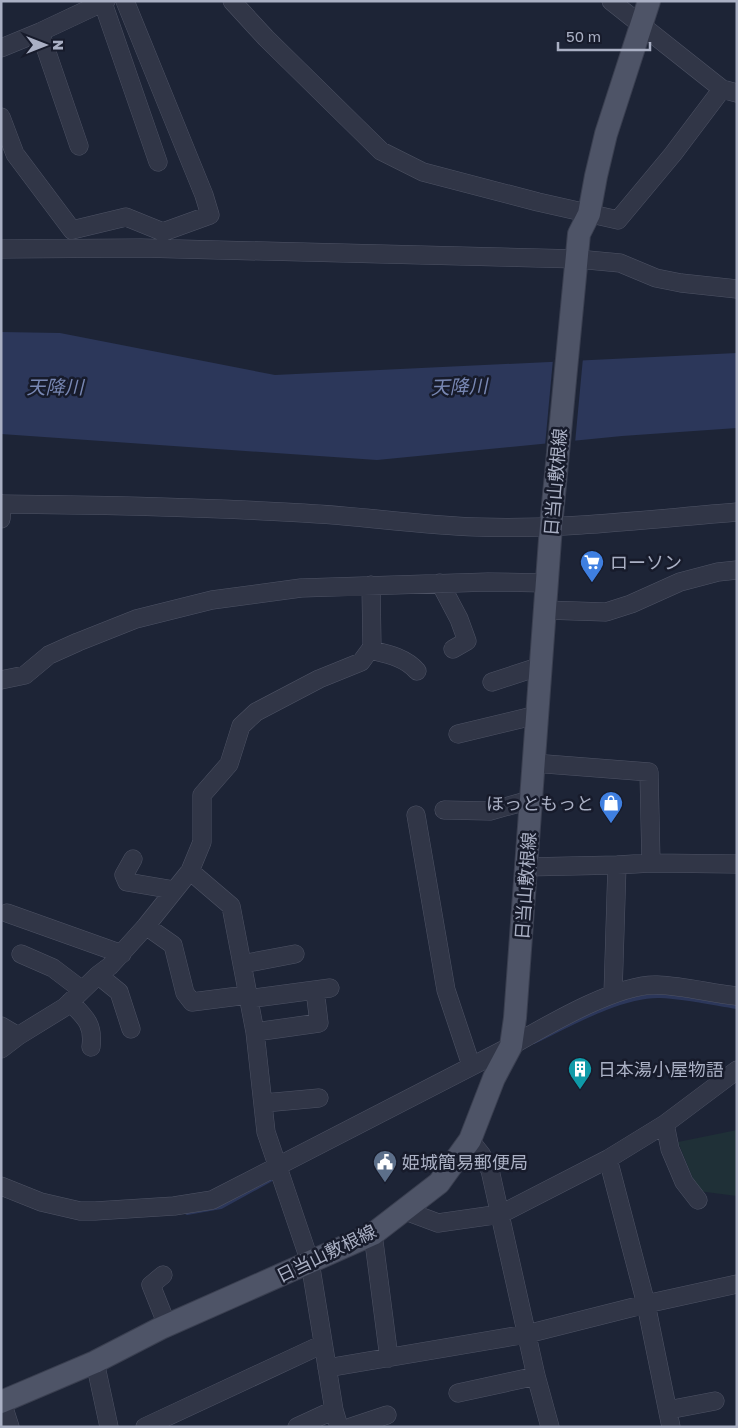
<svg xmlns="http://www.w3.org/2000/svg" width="738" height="1428" viewBox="0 0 738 1428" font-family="'Golos Text','Noto Sans JP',sans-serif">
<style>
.green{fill:#1f3037}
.water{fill:#2c375a}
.pier{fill:#1d2436}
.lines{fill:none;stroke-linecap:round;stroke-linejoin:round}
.stream{stroke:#2c375a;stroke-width:4}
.minor-casing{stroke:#4e5365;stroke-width:19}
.major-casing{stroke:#3a3f50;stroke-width:24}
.minor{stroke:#313647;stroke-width:18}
.major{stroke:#4e5467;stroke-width:22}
.labels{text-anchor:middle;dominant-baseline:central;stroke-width:5;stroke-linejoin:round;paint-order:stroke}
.street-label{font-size:18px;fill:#aab0c4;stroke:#171b2b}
.poi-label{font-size:18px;fill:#aab0c4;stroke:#171b2b;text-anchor:start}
.water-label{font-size:19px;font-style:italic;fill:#7887b3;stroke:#171b2b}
</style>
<rect width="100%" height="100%" fill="#1d2436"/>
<path class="green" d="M 737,1130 L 737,1196 L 698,1191 L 678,1142 Z"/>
<path class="water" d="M 1,332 L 60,333 L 275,375 L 737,353 L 737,428 L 622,436 L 377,460 L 1,434 Z"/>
<path class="pier" d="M 583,358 L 575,443 L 545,446 L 553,359 Z"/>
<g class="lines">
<path class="stream" d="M 534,1042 C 569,1025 621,995 660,996 C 686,997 712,1003 737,1007
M 187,1213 L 221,1207 L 272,1179"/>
<g class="minor-casing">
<path id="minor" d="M 232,1 L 266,38 L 381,151 L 423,172 L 538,202 L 618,220 L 673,154 L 722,89
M 611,1 L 722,89 L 737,93
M 103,3 L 158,162
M 40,32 L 79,146
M 1,48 L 40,32 L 106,1
M 1,117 L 15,154 L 72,230 L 126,217 L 163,232 L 210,215 L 204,195 L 125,1
M 1,249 L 141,248 L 577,259 L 620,263 L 656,278 L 681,283 L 737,289
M 1,504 C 102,505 203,507 303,513 C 361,516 419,525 477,527 C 563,530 650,519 737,512
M 1,519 L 2,504
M 440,583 L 459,619 L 467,641 L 453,649
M 545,610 L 606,612 L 631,604 L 680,582 L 718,572 L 737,570
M 370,650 C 387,654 405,657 417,671
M 1,680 L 25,675 L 49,655 L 78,642 L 136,619 L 212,600 L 301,588 L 488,582 L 547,583
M 492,682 L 541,666
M 458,734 L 537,715
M 533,763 L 649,772 L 651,863
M 444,810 L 490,811 L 530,800
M 416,815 L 446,990 L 471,1065
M 133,859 L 124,875 L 127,882 L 174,890
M 526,867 L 617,865 L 651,863 L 737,864
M 190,871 L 231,906 L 255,1032 L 266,1132 L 310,1262 L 334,1410 L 339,1427
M 7,913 L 122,954
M 146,926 L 173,945 L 185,993 L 192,1002 L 247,995
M 21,954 L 53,968 L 82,990
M 242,964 L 295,954
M 98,975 L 119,992 L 131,1029
M 613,994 L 617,865
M 248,999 L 330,988
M 70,1002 C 85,1017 94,1024 91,1047
M 1,1026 L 18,1036
M 255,1032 L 319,1023 L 315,990
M 1,1049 L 18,1036 L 65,1007 L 98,975 L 110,966 L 146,926 L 190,871 L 202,842 L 202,795 L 229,764 L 241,726 L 256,712 L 319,679 L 361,662 L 372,647 L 371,585
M 264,1103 L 319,1098
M 665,1124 L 670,1149 L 684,1182 L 698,1200
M 470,1140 L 481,1154 L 490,1170 L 536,1376 L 550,1427
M 608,1159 L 646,1304 L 671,1427
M 1,1186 L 41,1202 L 80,1211 L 95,1211 L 174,1206 L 212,1200 L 511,1046 C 546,1026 618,983 657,985 C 684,986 710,993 737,996
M 403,1210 L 438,1223 L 501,1214 L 608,1159 L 665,1124 L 737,1070
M 373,1234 L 389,1358
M 163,1275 L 151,1285 L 167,1325
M 95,1362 L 109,1427
M 327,1368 L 527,1334 L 646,1304 L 737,1284
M 458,1393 L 536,1376
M 2,1402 L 10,1427
M 668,1410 L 715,1401
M 145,1427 L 323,1344
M 297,1427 L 334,1410
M 351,1427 L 387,1415"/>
</g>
<g class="major-casing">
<path id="major" d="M 1,1402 L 95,1362 L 161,1328 L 373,1234 L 439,1183 L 470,1140 L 494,1078 L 511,1046 L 515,1018 L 551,526 L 579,234 L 589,214 L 596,176 L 606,134 L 649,1"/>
</g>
<use href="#minor" class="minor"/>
<use href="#major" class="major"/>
</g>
<defs>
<g id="supermarket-pin" transform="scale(1.25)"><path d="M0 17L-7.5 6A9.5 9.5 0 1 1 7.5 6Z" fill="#3f7fe0" stroke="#171b2b"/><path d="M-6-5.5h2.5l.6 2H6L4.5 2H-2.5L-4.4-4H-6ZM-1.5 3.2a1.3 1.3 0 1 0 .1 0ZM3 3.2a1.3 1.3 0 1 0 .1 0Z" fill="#fff"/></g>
<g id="shop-pin" transform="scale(1.25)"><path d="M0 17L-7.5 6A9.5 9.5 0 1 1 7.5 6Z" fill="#3f7fe0" stroke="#171b2b"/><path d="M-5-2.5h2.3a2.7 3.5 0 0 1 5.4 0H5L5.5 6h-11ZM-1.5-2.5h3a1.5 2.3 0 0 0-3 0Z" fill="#fff"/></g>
<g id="building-pin" transform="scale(1.25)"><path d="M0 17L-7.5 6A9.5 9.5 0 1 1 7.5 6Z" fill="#0f9aa8" stroke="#171b2b"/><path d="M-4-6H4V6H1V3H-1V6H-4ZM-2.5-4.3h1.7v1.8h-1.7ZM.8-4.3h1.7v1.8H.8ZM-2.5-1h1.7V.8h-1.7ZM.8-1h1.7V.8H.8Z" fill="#fff"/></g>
<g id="civic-pin" transform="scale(1.25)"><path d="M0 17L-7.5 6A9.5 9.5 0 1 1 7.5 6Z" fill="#5c6f8a" stroke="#171b2b"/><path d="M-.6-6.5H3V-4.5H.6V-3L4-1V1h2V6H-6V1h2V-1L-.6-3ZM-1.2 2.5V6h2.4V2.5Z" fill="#fff"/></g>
</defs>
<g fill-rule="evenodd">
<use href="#supermarket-pin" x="592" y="562"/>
<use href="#shop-pin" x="611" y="803"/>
<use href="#building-pin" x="580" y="1069"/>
<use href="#civic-pin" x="385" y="1162"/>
</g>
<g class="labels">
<g class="street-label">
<text transform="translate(555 482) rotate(-85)">日当山敷根線</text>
<text transform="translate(525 886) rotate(-86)">日当山敷根線</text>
<text transform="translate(326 1253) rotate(-26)">日当山敷根線</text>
</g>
<g class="poi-label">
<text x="610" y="562">ローソン</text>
<text x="594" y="803" text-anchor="end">ほっともっと</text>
<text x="598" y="1069">日本湯小屋物語</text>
<text x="402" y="1162">姫城簡易郵便局</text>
</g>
<g class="water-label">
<text x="55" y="386">天降川</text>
<text transform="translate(459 386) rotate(-2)">天降川</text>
</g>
</g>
<rect width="738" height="1428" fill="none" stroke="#aab0c4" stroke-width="5"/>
<g transform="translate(45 45) rotate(90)" stroke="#171b2b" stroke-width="4" paint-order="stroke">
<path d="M0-4L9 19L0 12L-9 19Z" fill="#aab0c4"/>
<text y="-8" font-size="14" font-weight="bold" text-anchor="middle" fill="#aab0c4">N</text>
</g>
<path d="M558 42v8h92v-8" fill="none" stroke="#aab0c4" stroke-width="2.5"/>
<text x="566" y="42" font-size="15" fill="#aab0c4" stroke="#171b2b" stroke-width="4" paint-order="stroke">50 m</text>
</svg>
